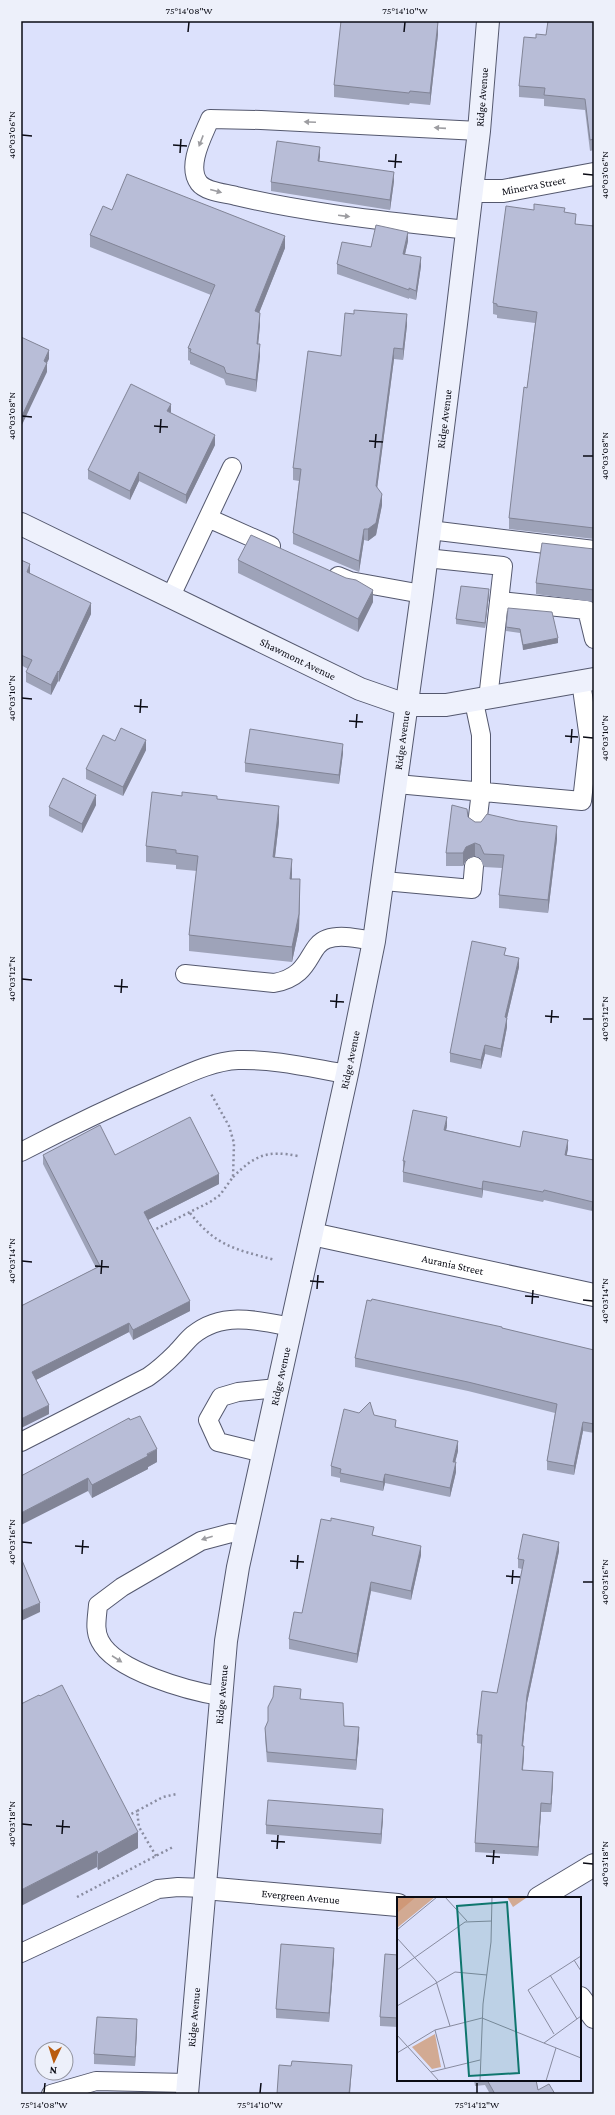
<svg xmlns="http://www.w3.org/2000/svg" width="615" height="2115" viewBox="0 0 615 2115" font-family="'Crimson Pro',serif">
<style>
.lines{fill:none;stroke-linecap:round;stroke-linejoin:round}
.lane-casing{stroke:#54586e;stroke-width:20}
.street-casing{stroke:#54586e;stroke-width:24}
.secondary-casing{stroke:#54586e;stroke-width:24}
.path{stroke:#898ca0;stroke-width:2.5;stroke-dasharray:2 3;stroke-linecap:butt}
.lane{stroke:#fff;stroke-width:18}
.street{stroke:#fff;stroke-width:22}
.secondary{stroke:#eef1fc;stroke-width:22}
.wall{fill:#9ea3b9}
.shaded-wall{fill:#818496}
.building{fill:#b8bdd7;stroke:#818496}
.oneway{fill:#9d9da1}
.ticks{fill:none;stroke:#0a0b14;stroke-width:1.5}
.labels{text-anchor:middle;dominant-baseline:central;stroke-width:4;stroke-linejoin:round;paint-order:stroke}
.street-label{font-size:11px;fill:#0a0b14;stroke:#edf0fa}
.inset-road{fill:none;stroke:#888b9f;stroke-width:1}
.view{fill:#0f766e;fill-opacity:0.15;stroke:#0f766e;stroke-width:2}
.inset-edge{fill:none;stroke:#0a0b14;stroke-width:2}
.neatline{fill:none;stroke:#0a0b14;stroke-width:1.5}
.ticks-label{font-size:10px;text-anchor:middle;fill:#0a0b14}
</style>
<rect width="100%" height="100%" fill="#dce1fc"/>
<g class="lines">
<g class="lane-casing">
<path id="lane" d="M 467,230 C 389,221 312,214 236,196 C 225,193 206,192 199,183 C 186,166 203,136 210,119 L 261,120 L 479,131
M 208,518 L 271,546
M 430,530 L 594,550
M 426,558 L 503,566 L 488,699
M 338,576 L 350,581 L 422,594
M 170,598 L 232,467
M 499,601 L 587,610 L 594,639
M 474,702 L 481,735 L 481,791 L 477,825
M 397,784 L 582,801 L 589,739 L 581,681
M 384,881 L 472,889 L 474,866
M 185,974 L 274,983 C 313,976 307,946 327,939 C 341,934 360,939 374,941
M 21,1152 C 69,1127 117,1104 166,1083 C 189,1073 214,1061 238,1060 C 275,1059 311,1068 347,1074
M 21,1442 L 148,1377 C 158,1370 167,1362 176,1353 C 182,1347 187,1340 193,1335 C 222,1311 257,1320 291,1327
M 263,1453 L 218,1442 L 208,1420 L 221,1397 L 238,1392 L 277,1388
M 220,1696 C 189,1691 115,1671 100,1641 C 94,1630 97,1618 98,1605 L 122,1587 L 201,1541 L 231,1533 L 246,1535
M 21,1953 L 158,1889 L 178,1887 L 204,1888
M 51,2094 L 96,2081 L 187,2083"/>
</g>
<g class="street-casing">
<g id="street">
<path id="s1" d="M 472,191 L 503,191 L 594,174"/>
<path id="s2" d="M 312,1234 L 594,1295"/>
<path id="s3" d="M 204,1888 L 398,1905"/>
<path d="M 539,1898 L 594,1865"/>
<path d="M 580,1998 L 594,2017"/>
</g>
</g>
<g class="secondary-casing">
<g id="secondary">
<path id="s4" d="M 21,524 L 360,689 L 406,705 L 446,705 L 594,679"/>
<path id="s5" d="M 187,2094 L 226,1641 L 238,1567 L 347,1074 L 374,941 L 422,594 L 456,324 L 479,131 L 488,21"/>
</g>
</g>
<path class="path" d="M 233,1177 C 255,1155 267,1150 298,1156
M 190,1213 C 217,1247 235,1249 275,1260
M 152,1231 L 210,1202 L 220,1195 L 233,1177 L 234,1143 L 229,1126 L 210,1092
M 127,1816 L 137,1811
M 156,1856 L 139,1827 L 137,1811 L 163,1797 L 177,1794
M 77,1897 L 173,1847"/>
<use href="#lane" class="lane"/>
<use href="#street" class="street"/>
<use href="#secondary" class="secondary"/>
</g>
<path class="wall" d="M 594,21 L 594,150 L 590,151 L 585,110 L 544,106 L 544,99 L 519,97 L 519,86 L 536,38 Z
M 438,34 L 430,105 L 410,103 L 409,105 L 334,97 L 334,85 Z
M 320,156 L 319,161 L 394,181 L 390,210 L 271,191 L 271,182 Z
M 112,210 L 285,248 L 259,313 L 260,325 L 258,344 L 260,356 L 256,392 L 226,385 L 224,379 L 190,364 L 190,361 L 188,360 L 188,348 L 211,295 L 90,247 L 90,235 Z
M 565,212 L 576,224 L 594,226 L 594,539 L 509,529 L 509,518 L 527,388 L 535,323 L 497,318 L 497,315 L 493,314 L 493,303 Z
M 408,241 L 405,254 L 421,266 L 416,300 L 409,298 L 409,299 L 337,274 L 337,264 L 371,247 Z
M 407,325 L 403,360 L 394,359 L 377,488 L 382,505 L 376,535 L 368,541 L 364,540 L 359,572 L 293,544 L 293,533 L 299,481 L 293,480 L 293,468 L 341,356 Z
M 171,413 L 215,445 L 186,504 L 139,481 L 130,500 L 88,479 L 88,470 Z
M 593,549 L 594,549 L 594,602 L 536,594 L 536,583 Z
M 21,560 L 30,573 L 91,614 L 59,682 L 58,681 L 51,695 L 26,682 L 26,672 L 28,669 L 21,665 Z
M 238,560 L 373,602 L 358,632 L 238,573 Z
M 489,594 L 485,628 L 456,624 L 456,619 Z
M 508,608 L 558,643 L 523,650 L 520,633 L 506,631 Z
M 115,741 L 146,750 L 123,796 L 86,779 L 86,769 Z
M 343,753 L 339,784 L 245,772 L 245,763 Z
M 182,796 L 217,800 L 279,822 L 275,857 L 292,875 L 292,879 L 300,895 L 299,929 L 292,962 L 189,951 L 189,935 L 197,871 L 176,869 L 176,865 L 146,862 L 146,846 Z
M 96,805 L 82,833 L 49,816 L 49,807 Z
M 468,817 L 475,822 L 557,839 L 548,913 L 499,908 L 499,895 L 502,868 L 484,867 L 480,858 L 475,856 L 466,860 L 463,866 L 446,866 L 446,853 Z
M 506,955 L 519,967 L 507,1018 L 507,1027 L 501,1058 L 485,1054 L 481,1069 L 450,1062 L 450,1053 Z
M 447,1126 L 446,1130 L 520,1147 L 568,1149 L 566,1155 L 594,1160 L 594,1220 L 592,1220 L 592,1211 L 544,1200 L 543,1202 L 483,1190 L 482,1198 L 403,1182 L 403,1161 Z
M 43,1155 L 115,1155 L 219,1184 L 148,1220 L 190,1311 L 133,1340 L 129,1332 L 36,1380 L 49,1414 L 21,1428 L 21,1306 L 96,1268 L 43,1164 Z
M 502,1328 L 594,1350 L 594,1433 L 583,1431 L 574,1475 L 547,1470 L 547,1461 L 555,1413 L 468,1391 L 355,1367 L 355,1358 Z
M 359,1413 L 374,1415 L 396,1428 L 458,1451 L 455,1462 L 456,1472 L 450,1497 L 385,1483 L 383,1491 L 340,1482 L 340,1478 L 331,1476 L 331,1466 Z
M 157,1462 L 148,1467 L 148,1469 L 92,1498 L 88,1491 L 21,1476 Z
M 374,1535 L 421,1555 L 411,1600 L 371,1591 L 357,1663 L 289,1649 L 289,1639 L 302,1613 Z
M 559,1551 L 527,1703 L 523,1746 L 524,1755 L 523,1770 L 553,1781 L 551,1812 L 541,1812 L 538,1856 L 475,1852 L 475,1843 L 482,1744 L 477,1743 L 477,1735 L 497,1693 L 522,1569 L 518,1568 L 518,1559 Z
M 301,1699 L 344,1726 L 359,1737 L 356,1770 L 267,1762 L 265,1737 L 265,1728 L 268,1722 L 268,1707 Z
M 21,1704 L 138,1848 L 98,1870 Z
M 383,1818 L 381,1844 L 266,1834 L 266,1825 Z
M 398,1955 L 398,2027 L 380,2026 L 380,2017 Z
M 334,1958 L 329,2022 L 276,2018 L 276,2009 Z
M 137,2028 L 135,2066 L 94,2064 L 94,2054 Z
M 474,2080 L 536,2080 L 538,2090 L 555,2094 L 490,2094 L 485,2085 L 475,2086 Z"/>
<path class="shaded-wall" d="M 438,22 L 438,34 L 430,105 L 430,93 Z
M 320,147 L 320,156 L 318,170 L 318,161 Z
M 394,172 L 394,181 L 390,210 L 390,200 Z
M 408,232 L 408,241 L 403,263 L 403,254 Z
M 285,236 L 285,248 L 255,323 L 255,311 Z
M 421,257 L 421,266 L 416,300 L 416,291 Z
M 260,313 L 260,325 L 257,356 L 257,344 Z
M 407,314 L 407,325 L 403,360 L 403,349 Z
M 260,344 L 260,356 L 256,392 L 256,380 Z
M 394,348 L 394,359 L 376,497 L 376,486 Z
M 49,350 L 49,359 L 47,363 L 47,372 L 21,427 L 21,418 L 44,361 Z
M 171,404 L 171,413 L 167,411 Z
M 215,435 L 215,445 L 186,504 L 186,495 Z
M 139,472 L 139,481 L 130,500 L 130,491 Z
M 382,494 L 382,505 L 376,535 L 368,541 L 368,529 Z
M 364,529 L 364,540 L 359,572 L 359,561 Z
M 30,564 L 30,575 L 27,572 Z
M 489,589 L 489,594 L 485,628 L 485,623 Z
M 373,590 L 373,602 L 358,632 L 358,619 Z
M 91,603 L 91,614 L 59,682 L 59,672 Z
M 558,638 L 558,643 L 523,650 L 523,645 Z
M 58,671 L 58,681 L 51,695 L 51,685 Z
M 146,740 L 146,750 L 123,796 L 123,787 Z
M 343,744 L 343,753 L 339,784 L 339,775 Z
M 96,795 L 96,805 L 82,833 L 82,824 Z
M 279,806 L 279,822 L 273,873 L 273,857 Z
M 557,826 L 557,839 L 548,913 L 548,900 Z
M 475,843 L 475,856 L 466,860 L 463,866 L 463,853 L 466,847 Z
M 292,859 L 292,875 L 290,894 L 290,879 Z
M 300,879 L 299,929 L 292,962 L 292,947 Z
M 519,958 L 519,967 L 507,1018 L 507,1027 L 501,1058 L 501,1049 L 505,1017 Z
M 485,1045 L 485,1054 L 481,1069 L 481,1060 Z
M 447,1117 L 447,1126 L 444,1139 L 444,1130 Z
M 568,1140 L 568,1149 L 565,1164 L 565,1155 Z
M 219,1174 L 219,1184 L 144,1222 L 144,1212 Z
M 483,1181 L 483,1190 L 482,1198 L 482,1189 Z
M 190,1301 L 190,1311 L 133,1340 L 133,1330 Z
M 129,1323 L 129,1332 L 32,1382 L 32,1372 Z
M 49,1405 L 49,1414 L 21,1428 L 21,1419 Z
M 583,1422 L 583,1431 L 574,1475 L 574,1466 Z
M 458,1441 L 458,1451 L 453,1471 L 453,1462 Z
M 157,1449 L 157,1462 L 148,1467 L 148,1469 L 92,1498 L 92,1485 Z
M 456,1462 L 456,1472 L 450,1497 L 450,1488 Z
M 385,1474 L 385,1483 L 383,1491 L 383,1482 Z
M 88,1478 L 88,1491 L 21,1525 L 21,1513 Z
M 559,1542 L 559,1551 L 527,1703 L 522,1755 L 522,1746 L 527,1695 Z
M 421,1546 L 421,1555 L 411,1600 L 411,1591 Z
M 371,1582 L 371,1591 L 357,1663 L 357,1654 Z
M 40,1603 L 40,1612 L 21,1621 L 21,1611 Z
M 359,1727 L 359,1737 L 356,1770 L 356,1760 Z
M 524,1746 L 524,1755 L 522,1778 L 522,1770 Z
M 553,1772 L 553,1781 L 551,1812 L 551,1804 Z
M 541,1803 L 541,1812 L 538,1856 L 538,1847 Z
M 383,1809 L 383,1818 L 381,1844 L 381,1834 Z
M 138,1832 L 138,1848 L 98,1870 L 98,1854 Z
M 97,1851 L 97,1867 L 21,1906 L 21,1890 Z
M 334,1948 L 334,1958 L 329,2022 L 329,2013 Z
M 137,2019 L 137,2028 L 135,2066 L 135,2057 Z
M 352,2065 L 350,2094 L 349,2094 Z"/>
<path class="building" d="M 341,21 L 433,21 L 438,22 L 430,93 L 410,91 L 409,93 L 334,85 Z
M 548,21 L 594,21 L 594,139 L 590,140 L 585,99 L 544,95 L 545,88 L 519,86 L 524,37 L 536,38 L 536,34 L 546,35 Z
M 277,141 L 320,147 L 318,161 L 394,172 L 390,200 L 271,182 Z
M 127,174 L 285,236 L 255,311 L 260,313 L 257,344 L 260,344 L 256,380 L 226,373 L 224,367 L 190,352 L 191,349 L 188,348 L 215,285 L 90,235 L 103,206 L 112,210 Z
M 534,204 L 565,208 L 564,212 L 576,214 L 575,224 L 594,226 L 594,528 L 509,518 L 524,387 L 527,388 L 537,312 L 497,306 L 497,304 L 493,303 L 506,206 L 534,210 Z
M 376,225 L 408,232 L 403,254 L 421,257 L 416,291 L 409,288 L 409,290 L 337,264 L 342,242 L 371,247 Z
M 354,310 L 407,314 L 403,349 L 394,348 L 376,486 L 382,494 L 376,523 L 368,529 L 364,529 L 359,561 L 293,533 L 301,469 L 293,468 L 308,351 L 341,356 L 345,313 L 354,314 Z
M 21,337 L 49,350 L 44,361 L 47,363 L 21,418 Z
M 131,384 L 171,404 L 167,411 L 215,435 L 186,495 L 139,472 L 130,491 L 88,470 Z
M 251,535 L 346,578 L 356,580 L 373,590 L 358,619 L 238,560 Z
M 542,543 L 594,549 L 594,590 L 536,583 Z
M 21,560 L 30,564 L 27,572 L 91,603 L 59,672 L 58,671 L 51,685 L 26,672 L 32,660 L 21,655 Z
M 461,586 L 489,589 L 485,623 L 456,619 Z
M 508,608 L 552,612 L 558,638 L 523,645 L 520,629 L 506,627 Z
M 121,728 L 146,740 L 123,787 L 86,769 L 103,735 L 115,741 Z
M 250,729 L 343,744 L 339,775 L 245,763 Z
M 63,778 L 96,795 L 82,824 L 49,807 Z
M 152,792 L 182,796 L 182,792 L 217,796 L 217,799 L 279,806 L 273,857 L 292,859 L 290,879 L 300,879 L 299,914 L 292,947 L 189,935 L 198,856 L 176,853 L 176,850 L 146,846 Z
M 452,805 L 467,809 L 468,817 L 475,822 L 481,822 L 487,814 L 518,821 L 557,826 L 548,900 L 499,895 L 504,855 L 484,854 L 480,845 L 475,843 L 466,847 L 463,853 L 446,853 Z
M 472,941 L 506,948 L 504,955 L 519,958 L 505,1017 L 507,1018 L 501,1049 L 485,1045 L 481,1060 L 450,1053 Z
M 413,1110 L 447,1117 L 444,1130 L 520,1147 L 523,1131 L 568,1140 L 565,1155 L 594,1160 L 594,1211 L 592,1210 L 593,1202 L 544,1190 L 543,1192 L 483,1181 L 482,1189 L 403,1172 L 405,1161 L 403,1161 Z
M 190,1117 L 219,1174 L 144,1212 L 190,1301 L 133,1330 L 129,1323 L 32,1372 L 49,1405 L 21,1419 L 21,1306 L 100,1266 L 43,1155 L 100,1125 L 115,1155 Z
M 372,1299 L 502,1327 L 502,1328 L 594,1350 L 594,1424 L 583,1422 L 574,1466 L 547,1461 L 557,1404 L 468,1382 L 355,1358 L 367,1300 L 371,1301 Z
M 370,1402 L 374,1415 L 396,1420 L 395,1427 L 458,1441 L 453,1462 L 456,1462 L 450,1488 L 385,1474 L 383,1482 L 340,1473 L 341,1469 L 331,1466 L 344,1409 L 359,1413 Z
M 140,1416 L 157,1449 L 147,1454 L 148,1456 L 92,1485 L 88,1478 L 21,1513 L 21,1476 L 129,1418 L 130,1420 Z
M 331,1518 L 374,1527 L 372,1535 L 421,1546 L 411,1591 L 371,1582 L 357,1654 L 289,1639 L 294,1612 L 302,1613 L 321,1519 L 331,1521 Z
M 523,1534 L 559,1542 L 527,1695 L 522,1746 L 524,1746 L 522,1770 L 553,1772 L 551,1804 L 541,1803 L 538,1847 L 475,1843 L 482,1735 L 477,1735 L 482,1691 L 497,1693 L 524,1560 L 518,1559 Z
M 21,1558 L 40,1603 L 21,1611 Z
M 62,1685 L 138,1832 L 98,1854 L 97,1851 L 21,1890 L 21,1704 L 39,1695 L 40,1696 Z
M 274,1686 L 301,1689 L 300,1699 L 343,1703 L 344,1726 L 359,1727 L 356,1760 L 267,1752 L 265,1728 L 268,1721 L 268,1707 L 273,1697 Z
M 268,1800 L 383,1809 L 381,1834 L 266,1825 Z
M 281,1944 L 334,1948 L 329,2013 L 276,2009 Z
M 385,1954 L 398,1955 L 398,2018 L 380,2017 Z
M 97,2017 L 137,2019 L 135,2057 L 94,2054 Z
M 292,2061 L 352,2065 L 349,2094 L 277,2094 L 279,2065 L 291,2066 Z
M 487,2080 L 536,2080 L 538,2090 L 549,2084 L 555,2094 L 495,2094 Z"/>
<defs><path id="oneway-solid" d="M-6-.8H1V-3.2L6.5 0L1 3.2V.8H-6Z"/></defs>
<g class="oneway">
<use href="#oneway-solid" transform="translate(310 122) rotate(-177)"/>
<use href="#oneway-solid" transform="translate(440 128) rotate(-176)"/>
<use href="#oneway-solid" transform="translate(201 141) rotate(111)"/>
<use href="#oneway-solid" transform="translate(216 191) rotate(15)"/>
<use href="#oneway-solid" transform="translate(344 216) rotate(7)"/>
<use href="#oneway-solid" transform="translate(207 1538) rotate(162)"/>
<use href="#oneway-solid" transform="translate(117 1659) rotate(33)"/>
</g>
<path class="ticks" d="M 188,32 L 189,22M 404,32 L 405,22M 22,135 L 32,136M 173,145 L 187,146M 180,153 L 181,139M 388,161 L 402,162M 395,168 L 396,154M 583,174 L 593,175M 22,416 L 32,417M 154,426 L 168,427M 160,433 L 161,419M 369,441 L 383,442M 375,448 L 376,434M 583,456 L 593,456M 22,698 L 32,699M 134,706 L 148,707M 140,713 L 141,699M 349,721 L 363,722M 356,728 L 357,714M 565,736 L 578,737M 583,737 L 593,738M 571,743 L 572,729M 22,979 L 32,980M 114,986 L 128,987M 121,993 L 122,979M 330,1001 L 344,1002M 336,1008 L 337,994M 545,1016 L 559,1017M 583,1019 L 593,1019M 551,1023 L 552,1010M 22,1261 L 32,1262M 95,1266 L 109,1267M 101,1274 L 102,1260M 310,1281 L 324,1282M 317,1289 L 318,1275M 525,1296 L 539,1297M 583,1300 L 593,1301M 532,1304 L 533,1290M 22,1542 L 32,1543M 75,1546 L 89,1547M 82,1554 L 83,1540M 290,1561 L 304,1562M 297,1569 L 298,1555M 506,1576 L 520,1577M 583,1582 L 593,1582M 512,1584 L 513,1570M 22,1824 L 32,1825M 56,1826 L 70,1827M 62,1834 L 63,1820M 271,1841 L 285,1842M 277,1849 L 278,1835M 486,1856 L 500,1857M 583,1863 L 593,1864M 493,1864 L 494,1850M 44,2093 L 45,2083M 260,2093 L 261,2083M 477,2093 L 477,2083"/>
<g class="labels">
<g class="street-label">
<text stroke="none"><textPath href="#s5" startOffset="2021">Ridge Avenue</textPath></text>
<text stroke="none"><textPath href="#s1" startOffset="62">Minerva Street</textPath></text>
<text stroke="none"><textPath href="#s5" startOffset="1697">Ridge Avenue</textPath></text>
<text stroke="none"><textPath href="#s4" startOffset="308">Shawmont Avenue</textPath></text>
<text stroke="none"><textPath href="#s5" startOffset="1373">Ridge Avenue</textPath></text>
<text stroke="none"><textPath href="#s5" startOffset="1049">Ridge Avenue</textPath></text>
<text stroke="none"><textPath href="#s2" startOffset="144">Aurania Street</textPath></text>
<text stroke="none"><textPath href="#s5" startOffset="725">Ridge Avenue</textPath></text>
<text stroke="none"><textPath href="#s5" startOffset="401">Ridge Avenue</textPath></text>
<text stroke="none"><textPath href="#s3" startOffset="97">Evergreen Avenue</textPath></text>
<text stroke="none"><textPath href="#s5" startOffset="77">Ridge Avenue</textPath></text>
</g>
</g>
<g transform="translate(397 1897)">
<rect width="184" height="184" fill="#dce1fc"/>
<path d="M 0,0 L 38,0 L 0,31 ZM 110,0 L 128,0 L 129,1 L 116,10 ZM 38,137 L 44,170 L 35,172 L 15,150 Z" fill="#d2aa93"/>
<path d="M 4,0 L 19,0 L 0,16 L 0,3 Z" fill="#cf9877"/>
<path class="inset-road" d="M 48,0 L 70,24M 0,33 L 40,0M 0,41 L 39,84 L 53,129M 177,63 L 184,74M 0,73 L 68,25 L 95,24M 153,78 L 180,122M 0,109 L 58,75 L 90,78M 85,121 L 184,161M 38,133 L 48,171M 157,137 L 131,93 L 184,59M 0,138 L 42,184M 147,146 L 184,119M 0,156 L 38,133 L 85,121M 34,175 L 83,163M 83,184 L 86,107 L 94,45 L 95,0M 149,184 L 159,151"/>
<path class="view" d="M 110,5 L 122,176 L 72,179 L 60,9 Z"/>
<rect width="184" height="184" class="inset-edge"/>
</g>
<rect width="615" height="2115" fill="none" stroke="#edf0fa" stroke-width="44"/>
<g transform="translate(54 2061) rotate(184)"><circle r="19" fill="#edf0fa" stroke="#92949e"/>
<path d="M0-3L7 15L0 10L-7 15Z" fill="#ba5c0f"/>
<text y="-6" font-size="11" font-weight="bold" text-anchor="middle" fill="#0a0b14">N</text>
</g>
<rect x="22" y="22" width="571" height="2071" class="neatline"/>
<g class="ticks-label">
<text x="189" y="14">75°14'08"W</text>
<text x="405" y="14">75°14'10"W</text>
<text transform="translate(11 135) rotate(-90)" y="4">40°03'06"N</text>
<text transform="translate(604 175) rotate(-90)" y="4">40°03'06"N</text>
<text transform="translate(11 416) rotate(-90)" y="4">40°03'08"N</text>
<text transform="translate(604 456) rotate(-90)" y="4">40°03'08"N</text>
<text transform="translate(11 698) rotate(-90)" y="4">40°03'10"N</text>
<text transform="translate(604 738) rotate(-90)" y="4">40°03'10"N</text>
<text transform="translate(11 979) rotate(-90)" y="4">40°03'12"N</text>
<text transform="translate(604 1019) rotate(-90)" y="4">40°03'12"N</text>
<text transform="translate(11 1261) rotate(-90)" y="4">40°03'14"N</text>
<text transform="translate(604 1301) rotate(-90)" y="4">40°03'14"N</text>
<text transform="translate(11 1542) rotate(-90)" y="4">40°03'16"N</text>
<text transform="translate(604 1582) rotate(-90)" y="4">40°03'16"N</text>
<text transform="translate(11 1824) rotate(-90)" y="4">40°03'18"N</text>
<text transform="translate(604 1864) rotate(-90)" y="4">40°03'18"N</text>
<text x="44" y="2108">75°14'08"W</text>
<text x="260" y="2108">75°14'10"W</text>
<text x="477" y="2108">75°14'12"W</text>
</g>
</svg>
